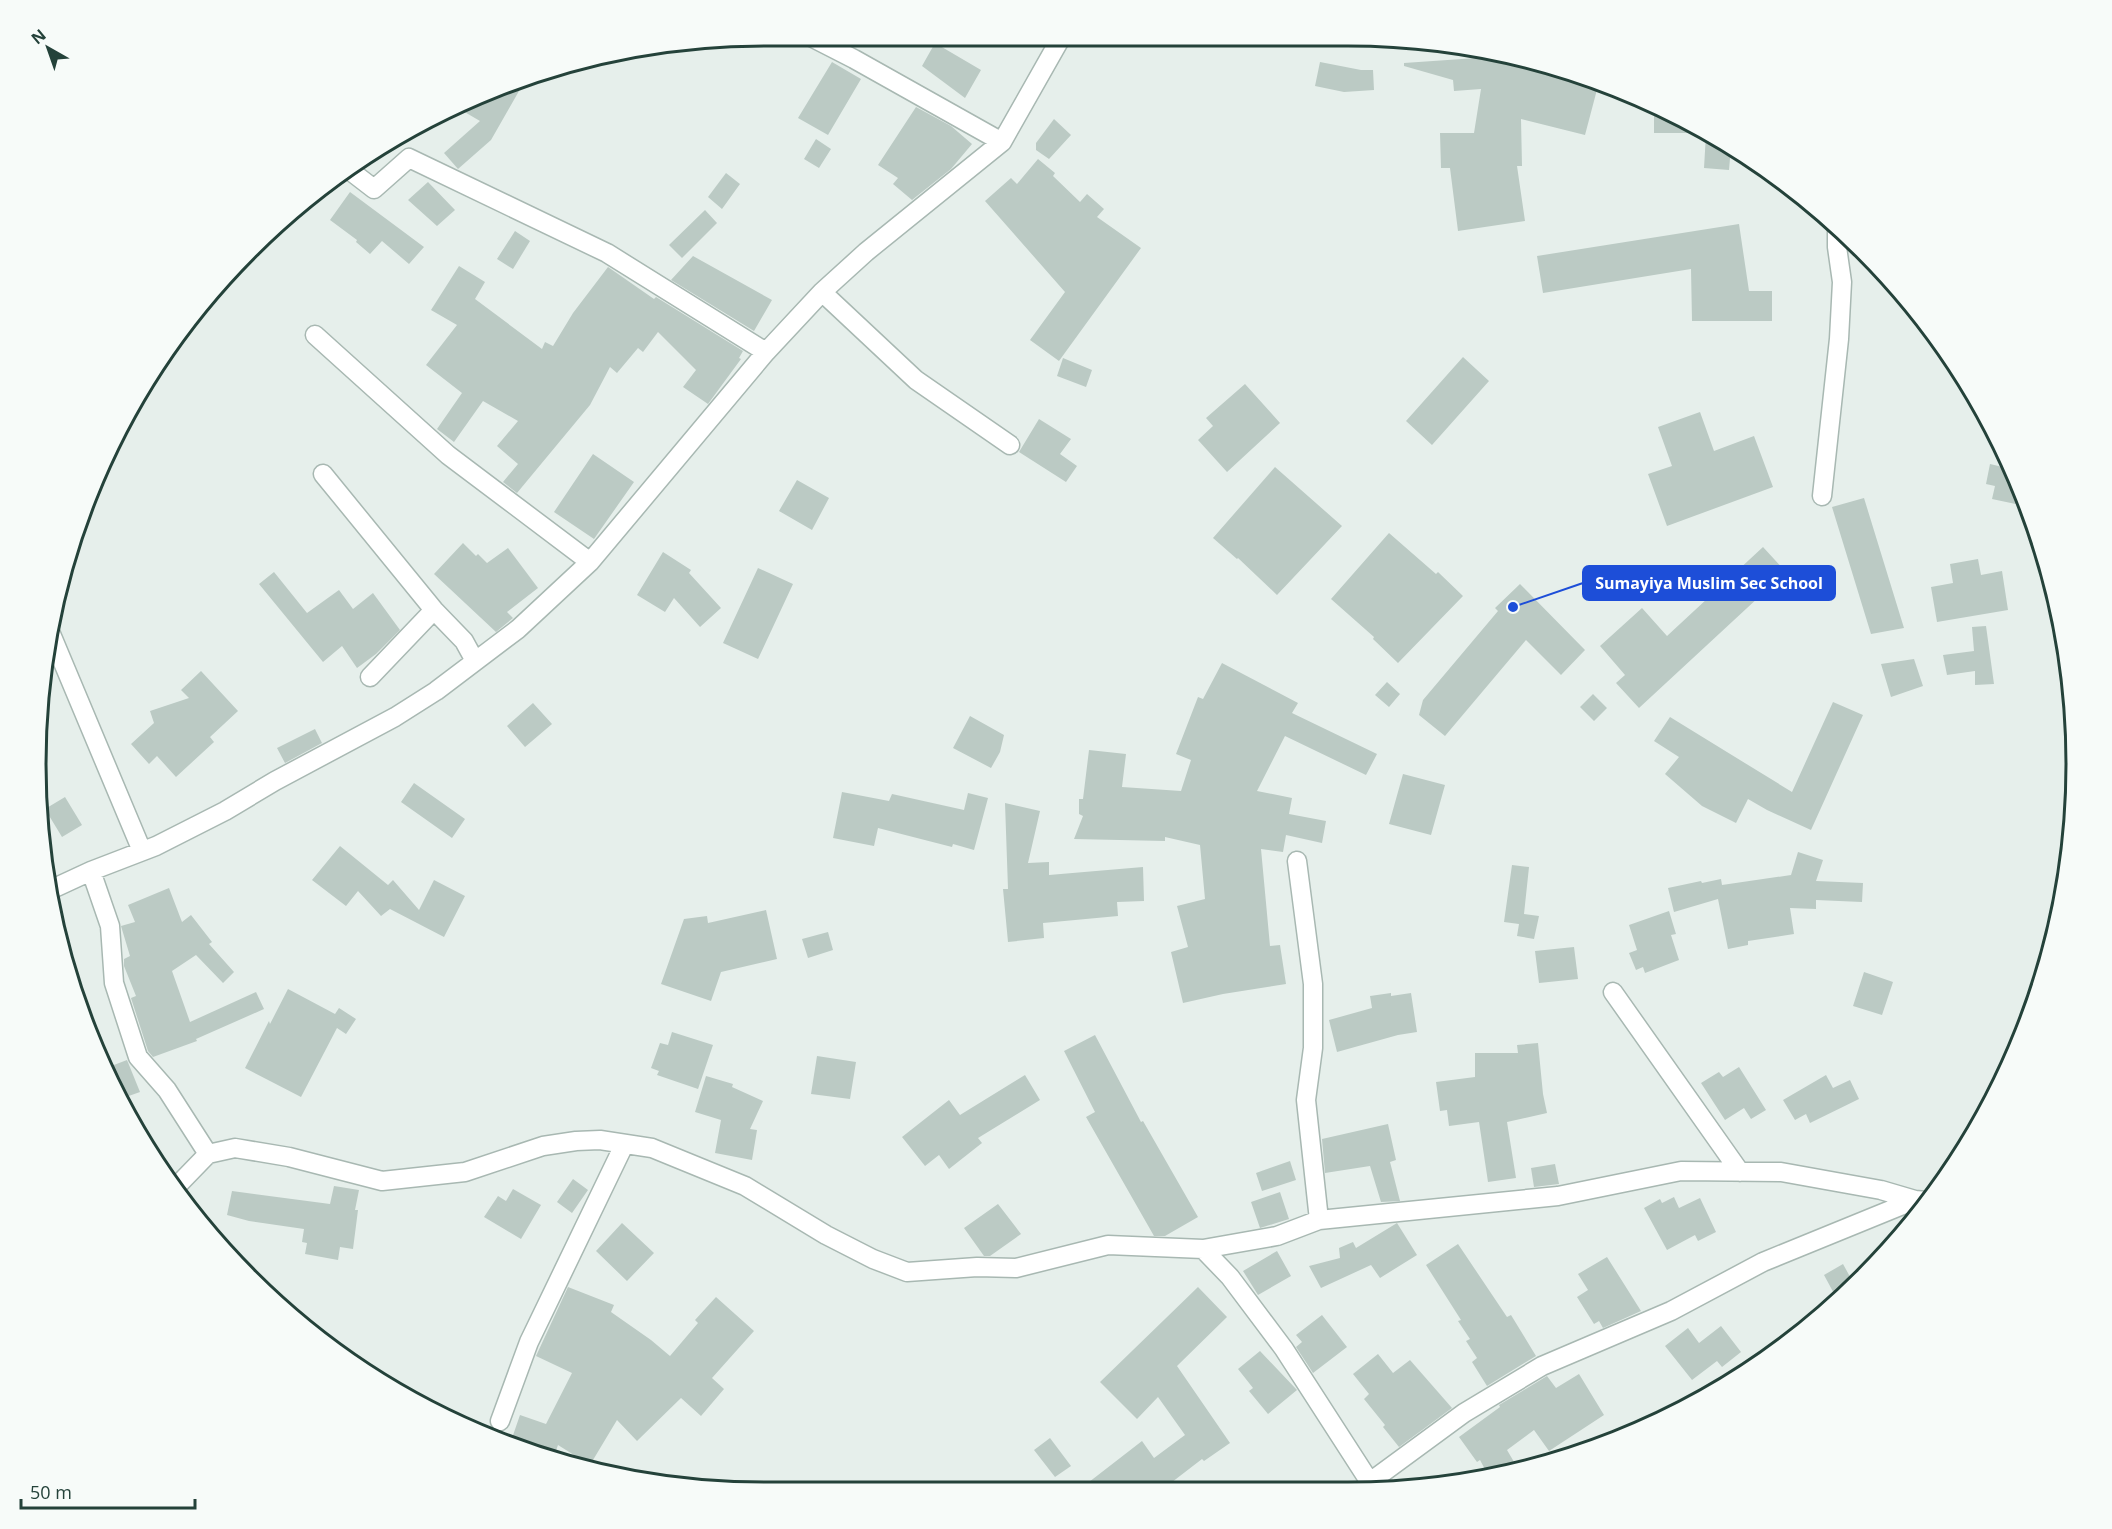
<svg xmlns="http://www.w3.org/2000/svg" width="2112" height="1529" viewBox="0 0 2112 1529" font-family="'Open Sans',sans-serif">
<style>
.building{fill:#bbcac4}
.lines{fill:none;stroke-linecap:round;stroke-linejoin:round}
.minor-casing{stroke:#a8b8b2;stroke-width:21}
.minor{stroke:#fff;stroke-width:18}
.rim{fill:none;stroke:#24423a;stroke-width:3}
.leader{fill:none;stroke:#1d4ed8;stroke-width:2}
.callout-dot{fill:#1d4ed8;stroke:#f7fbf9;stroke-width:2}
.callout{fill:#1d4ed8;stroke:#1d4ed8;stroke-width:2}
.callout-label{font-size:16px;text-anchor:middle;font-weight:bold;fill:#fff}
</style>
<rect width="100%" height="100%" fill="#e6efeb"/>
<path class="building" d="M 935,43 L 981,70 L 965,98 L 922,66 Z
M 1491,55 L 1536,61 L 1599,82 L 1585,135 L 1521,119 L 1522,166 L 1517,166 L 1525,221 L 1458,231 L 1450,168 L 1441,168 L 1440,133 L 1474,133 L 1481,89 L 1454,91 L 1453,80 L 1404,66 L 1404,63 L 1491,57 Z
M 832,62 L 861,79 L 828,135 L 798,118 Z
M 1320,62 L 1361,70 L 1373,70 L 1374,90 L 1344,92 L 1315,86 Z
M 527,77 L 491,140 L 458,169 L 444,153 L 480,121 L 456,107 L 486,92 Z
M 1654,106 L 1666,112 L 1703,133 L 1654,133 Z
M 916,107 L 951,126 L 972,144 L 951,169 L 912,200 L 893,184 L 898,178 L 878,165 Z
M 1054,119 L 1071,135 L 1049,159 L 1036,150 L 1036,143 Z
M 1706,134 L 1731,147 L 1729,170 L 1704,168 Z
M 816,139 L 831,149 L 819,168 L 804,159 Z
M 1038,159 L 1055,173 L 1053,176 L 1080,202 L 1087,194 L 1104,209 L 1097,217 L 1141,248 L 1059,361 L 1030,340 L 1065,292 L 985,201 L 1011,178 L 1017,184 Z
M 726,173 L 740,184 L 722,209 L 708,197 Z
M 428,182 L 455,210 L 437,226 L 408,200 Z
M 350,192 L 424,247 L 409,264 L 382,241 L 370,254 L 356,242 L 357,240 L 330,220 Z
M 705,210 L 717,223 L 682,258 L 669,245 Z
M 1739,224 L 1749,291 L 1772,291 L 1772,321 L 1692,321 L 1691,269 L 1543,293 L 1537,256 Z
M 515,231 L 530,241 L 513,269 L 497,259 Z
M 693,256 L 772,300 L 754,331 L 671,280 Z
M 459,266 L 485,282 L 475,299 L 542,349 L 545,342 L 553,346 L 573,313 L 608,267 L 654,299 L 656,297 L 743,351 L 739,358 L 741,359 L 708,404 L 683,387 L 696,370 L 658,332 L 643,352 L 638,348 L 617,373 L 610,367 L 590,405 L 517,493 L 503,482 L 518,464 L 497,446 L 518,421 L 483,401 L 454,442 L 437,429 L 462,393 L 426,365 L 457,325 L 431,310 Z
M 1463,357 L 1489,381 L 1432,445 L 1406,421 Z
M 1063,358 L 1092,370 L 1086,387 L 1057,376 Z
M 1245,384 L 1280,423 L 1227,472 L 1198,440 L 1213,426 L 1206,418 Z
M 1700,412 L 1714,451 L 1754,436 L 1773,487 L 1667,526 L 1648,474 L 1672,466 L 1658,427 Z
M 1039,419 L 1071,439 L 1060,454 L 1077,466 L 1066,482 L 1019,452 Z
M 593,454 L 634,482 L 594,539 L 554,512 Z
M 1990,464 L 2011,469 L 2025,506 L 1992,499 L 1995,486 L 1986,484 Z
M 1275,467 L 1342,526 L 1277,595 L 1238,558 L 1237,559 L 1213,538 Z
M 797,480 L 829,498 L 812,530 L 779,511 Z
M 1864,498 L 1904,628 L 1871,634 L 1832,507 Z
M 1389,533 L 1436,574 L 1438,572 L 1463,596 L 1398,663 L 1373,639 L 1374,637 L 1331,599 Z
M 463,543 L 476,556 L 478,554 L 487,563 L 508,548 L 538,588 L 507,612 L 513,618 L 496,632 L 434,574 Z
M 1763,547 L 1786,572 L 1639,708 L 1616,683 L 1625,675 L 1600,646 L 1642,608 L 1667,636 Z
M 663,552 L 691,570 L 689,573 L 721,608 L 700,627 L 674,598 L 665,612 L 637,595 Z
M 1978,559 L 1981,575 L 2002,571 L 2008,610 L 1937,622 L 1931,587 L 1953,583 L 1950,564 Z
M 758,568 L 793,584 L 758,659 L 723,643 Z
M 274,572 L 307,613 L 339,590 L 353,609 L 373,593 L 400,630 L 376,654 L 357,668 L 342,646 L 323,662 L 259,584 Z
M 1520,584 L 1585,650 L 1561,675 L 1526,640 L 1445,736 L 1419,715 L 1423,700 L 1498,611 L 1495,608 Z
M 1986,626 L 1994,684 L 1975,685 L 1975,671 L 1947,675 L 1943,655 L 1974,651 L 1972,627 Z
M 1914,659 L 1923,686 L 1891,697 L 1881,664 Z
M 1222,663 L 1298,703 L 1292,713 L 1377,754 L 1366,775 L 1285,736 L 1257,791 L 1292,798 L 1289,814 L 1326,821 L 1322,843 L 1286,835 L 1283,852 L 1261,849 L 1270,946 L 1280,945 L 1286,984 L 1223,994 L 1183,1003 L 1171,952 L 1188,947 L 1177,906 L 1205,899 L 1200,845 L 1165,837 L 1165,841 L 1074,839 L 1083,816 L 1079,814 L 1079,799 L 1083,799 L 1089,750 L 1126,754 L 1122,787 L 1181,791 L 1191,760 L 1176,754 L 1198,697 L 1203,699 Z
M 201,671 L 238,711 L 210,737 L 214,742 L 176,777 L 157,756 L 149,764 L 131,744 L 154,723 L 150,711 L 189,698 L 181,690 Z
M 1387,682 L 1400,694 L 1389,707 L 1375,695 Z
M 1593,694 L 1607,708 L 1594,721 L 1580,707 Z
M 1833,702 L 1863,715 L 1811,830 L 1767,810 L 1748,799 L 1736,823 L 1702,806 L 1665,774 L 1679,757 L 1654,741 L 1670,717 L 1792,792 Z
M 533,703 L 552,724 L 525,747 L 507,726 Z
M 970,716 L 1004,735 L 1000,752 L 991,768 L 953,748 Z
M 315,729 L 322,743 L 285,763 L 277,748 Z
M 1403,774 L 1445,785 L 1431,835 L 1389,824 Z
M 414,783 L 465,819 L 452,838 L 401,802 Z
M 842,792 L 889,801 L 892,794 L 964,810 L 968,793 L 988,798 L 974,850 L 953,844 L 952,847 L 878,828 L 874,846 L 833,838 Z
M 65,797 L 82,825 L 62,837 L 45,809 Z
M 1005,803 L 1040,811 L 1028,863 L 1049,862 L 1049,875 L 1143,867 L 1144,901 L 1117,902 L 1118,916 L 1043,923 L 1044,938 L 1008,942 L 1003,889 L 1008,889 Z
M 340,846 L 388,885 L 393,880 L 419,910 L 434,880 L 465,896 L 444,937 L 390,909 L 381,916 L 358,891 L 346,906 L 312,880 Z
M 1798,852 L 1823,860 L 1816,881 L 1863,883 L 1862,902 L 1816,900 L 1816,909 L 1790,908 L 1794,934 L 1748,941 L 1748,945 L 1728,949 L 1718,899 L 1674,912 L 1668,888 L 1701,881 L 1702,883 L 1721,879 L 1722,885 L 1791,875 Z
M 1512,865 L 1529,867 L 1524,914 L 1539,916 L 1534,939 L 1517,936 L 1519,924 L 1504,922 Z
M 169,888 L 182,922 L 191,915 L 212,942 L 209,944 L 234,972 L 223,983 L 196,955 L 172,971 L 190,1022 L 256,992 L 264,1009 L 196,1039 L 197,1041 L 153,1057 L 148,1051 L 131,998 L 136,996 L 124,966 L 124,959 L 130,956 L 121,926 L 135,922 L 128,905 Z
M 766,910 L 777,959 L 721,972 L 711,1001 L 661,984 L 684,919 L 707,916 L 708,923 Z
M 1669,911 L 1676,934 L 1671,935 L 1679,960 L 1645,973 L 1643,967 L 1636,970 L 1629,953 L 1637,950 L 1629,925 Z
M 828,932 L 833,950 L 808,958 L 802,939 Z
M 1574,947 L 1578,979 L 1539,983 L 1535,951 Z
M 1864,972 L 1893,982 L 1882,1015 L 1853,1006 Z
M 288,989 L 335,1014 L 339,1008 L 356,1019 L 346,1034 L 337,1028 L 301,1097 L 245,1068 L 269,1021 L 270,1024 Z
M 1391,993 L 1391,996 L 1411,993 L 1417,1032 L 1398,1035 L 1337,1052 L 1329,1020 L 1372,1008 L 1370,996 Z
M 672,1032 L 713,1045 L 698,1089 L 657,1075 L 659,1071 L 651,1068 L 660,1043 L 668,1045 Z
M 1095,1035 L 1141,1122 L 1143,1121 L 1198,1217 L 1165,1236 L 1154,1236 L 1086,1117 L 1095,1112 L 1064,1051 Z
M 1538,1043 L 1543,1094 L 1547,1113 L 1507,1122 L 1516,1178 L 1488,1182 L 1479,1122 L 1449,1126 L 1447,1110 L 1440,1111 L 1436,1082 L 1475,1077 L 1475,1053 L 1518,1053 L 1517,1045 Z
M 817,1056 L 856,1062 L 850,1099 L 811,1094 Z
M 127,1060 L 140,1092 L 123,1098 L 106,1068 Z
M 1739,1067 L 1766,1110 L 1751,1119 L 1744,1108 L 1725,1120 L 1701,1083 L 1719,1072 L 1723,1077 Z
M 1025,1075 L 1040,1100 L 978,1138 L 982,1143 L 949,1169 L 939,1155 L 925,1166 L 902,1137 L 949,1100 L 960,1115 Z
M 1826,1075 L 1833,1088 L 1850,1080 L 1859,1099 L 1810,1123 L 1806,1114 L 1795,1120 L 1783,1100 Z
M 706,1076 L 733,1084 L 732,1087 L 763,1101 L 750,1129 L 757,1130 L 752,1160 L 715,1153 L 721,1120 L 695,1112 Z
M 1388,1124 L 1396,1160 L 1390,1162 L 1400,1201 L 1381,1202 L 1370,1166 L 1325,1173 L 1322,1139 Z
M 1290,1161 L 1296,1180 L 1262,1191 L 1256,1173 Z
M 1555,1164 L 1559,1184 L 1534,1187 L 1531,1168 Z
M 573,1179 L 588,1190 L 572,1213 L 557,1202 Z
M 334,1186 L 359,1190 L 355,1210 L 358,1210 L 353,1249 L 340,1247 L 338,1260 L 305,1254 L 307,1243 L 302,1242 L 304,1229 L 249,1221 L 227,1215 L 232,1191 L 330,1204 Z
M 513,1189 L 541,1205 L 521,1239 L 484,1217 L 498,1196 L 506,1201 Z
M 1280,1192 L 1289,1219 L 1260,1228 L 1251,1202 Z
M 1674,1197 L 1679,1208 L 1700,1198 L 1716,1232 L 1698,1241 L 1695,1235 L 1667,1250 L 1644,1208 L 1660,1199 L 1662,1203 Z
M 998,1204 L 1021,1234 L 990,1256 L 984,1256 L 964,1228 Z
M 622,1223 L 654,1253 L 627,1281 L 596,1251 Z
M 1397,1223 L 1417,1255 L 1380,1278 L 1371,1265 L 1321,1288 L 1309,1266 L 1340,1258 L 1339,1248 L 1353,1242 L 1356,1248 Z
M 1458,1244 L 1507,1317 L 1511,1315 L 1536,1356 L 1487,1386 L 1472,1362 L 1477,1358 L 1466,1341 L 1470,1339 L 1458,1321 L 1461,1320 L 1426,1265 Z
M 1277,1251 L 1291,1276 L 1258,1295 L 1243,1271 Z
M 1607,1257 L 1641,1311 L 1603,1328 L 1599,1321 L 1594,1324 L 1577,1297 L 1588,1290 L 1578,1274 Z
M 1843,1264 L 1854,1284 L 1837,1299 L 1824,1275 Z
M 568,1287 L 614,1305 L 611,1312 L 651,1340 L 670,1356 L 698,1323 L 695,1320 L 716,1297 L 754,1331 L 712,1378 L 724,1389 L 701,1416 L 681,1398 L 637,1441 L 617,1420 L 590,1465 L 558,1445 L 553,1459 L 511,1441 L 520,1415 L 546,1424 L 572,1373 L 536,1356 Z
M 1198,1287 L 1227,1317 L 1177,1366 L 1230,1443 L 1204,1461 L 1202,1459 L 1163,1489 L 1080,1489 L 1142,1441 L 1154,1458 L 1185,1435 L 1158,1397 L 1137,1419 L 1100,1382 Z
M 1322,1315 L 1347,1347 L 1313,1373 L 1296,1347 L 1302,1342 L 1296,1335 Z
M 1721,1326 L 1741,1352 L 1722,1367 L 1717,1361 L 1692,1380 L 1665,1346 L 1688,1328 L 1699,1343 Z
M 1260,1351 L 1297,1390 L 1268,1414 L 1249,1391 L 1253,1388 L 1238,1369 Z
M 1378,1354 L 1393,1373 L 1410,1360 L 1452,1408 L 1399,1447 L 1383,1427 L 1385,1425 L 1364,1399 L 1369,1394 L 1353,1374 Z
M 1579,1374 L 1604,1415 L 1549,1451 L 1534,1430 L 1507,1450 L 1517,1467 L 1488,1475 L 1480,1460 L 1477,1462 L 1459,1437 L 1500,1407 L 1499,1405 L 1547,1376 L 1556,1388 Z
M 1050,1438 L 1071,1466 L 1055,1477 L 1034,1450 Z"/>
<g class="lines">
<g class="minor-casing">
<path id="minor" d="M 809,36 L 854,59 L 1002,142
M 348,169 L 374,189 L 409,158 L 607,253 L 766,352
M 822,292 L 916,380 L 1010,445
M 315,335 L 448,455 L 590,562
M 323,474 L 434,610 L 464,641 L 475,661
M 1822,496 L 1839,339 L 1842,282 L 1837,247 L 1837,227
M 51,634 L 142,851
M 370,677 L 434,610
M 1297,861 L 1313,984 L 1313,1048 L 1306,1100 L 1319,1220
M 91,871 L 110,926 L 114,983 L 138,1057 L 167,1090 L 208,1154 L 235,1148 L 289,1157 L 382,1181 L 465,1172 L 543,1146 L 576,1141 L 600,1140 L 652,1148 L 745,1186 L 826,1235 L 873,1259 L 907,1272 L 977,1267 L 1016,1268 L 1108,1245 L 1203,1249 L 1277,1236 L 1319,1220 L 1558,1196 L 1681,1171 L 1781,1172 L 1881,1190 L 1915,1200 L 1927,1201
M 50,890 L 91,871 L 156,846 L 225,811 L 275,781 L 395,717 L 436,691 L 518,629 L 590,562 L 766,352 L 822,292 L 866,252 L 1002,142 L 1062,36
M 1613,992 L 1740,1172
M 175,1188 L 208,1154
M 1203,1249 L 1230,1277 L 1284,1349 L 1373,1487
M 500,1421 L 529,1342 L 624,1145
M 1370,1482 L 1464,1413 L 1542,1366 L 1671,1311 L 1763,1262 L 1915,1200"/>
</g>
<use href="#minor" class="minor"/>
</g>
<path d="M0 0H2112V1529H0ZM764 46H1348A718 718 0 0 1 2066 764V764A718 718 0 0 1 1348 1482H764A718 718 0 0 1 46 764V764A718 718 0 0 1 764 46Z" fill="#f7fbf9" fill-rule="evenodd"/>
<path class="rim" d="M764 46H1348A718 718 0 0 1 2066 764V764A718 718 0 0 1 1348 1482H764A718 718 0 0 1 46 764V764A718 718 0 0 1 764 46Z"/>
<path class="leader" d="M1513 607L1583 583"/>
<circle class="callout-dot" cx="1513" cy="607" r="6"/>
<rect class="callout" x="1583" y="566" width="252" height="34" rx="6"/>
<g class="callout-label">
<text x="1709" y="589">Sumayiya Muslim Sec School</text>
</g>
<g transform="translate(48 48) rotate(320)" stroke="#f7fbf9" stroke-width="4.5" paint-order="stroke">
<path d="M0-4.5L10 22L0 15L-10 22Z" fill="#24423a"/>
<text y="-9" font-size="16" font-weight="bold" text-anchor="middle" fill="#24423a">N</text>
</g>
<path d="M21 1499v9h174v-9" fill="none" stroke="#24423a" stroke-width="3"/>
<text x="30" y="1499" font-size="18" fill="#24423a" stroke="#f7fbf9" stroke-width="4.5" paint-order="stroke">50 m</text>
</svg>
